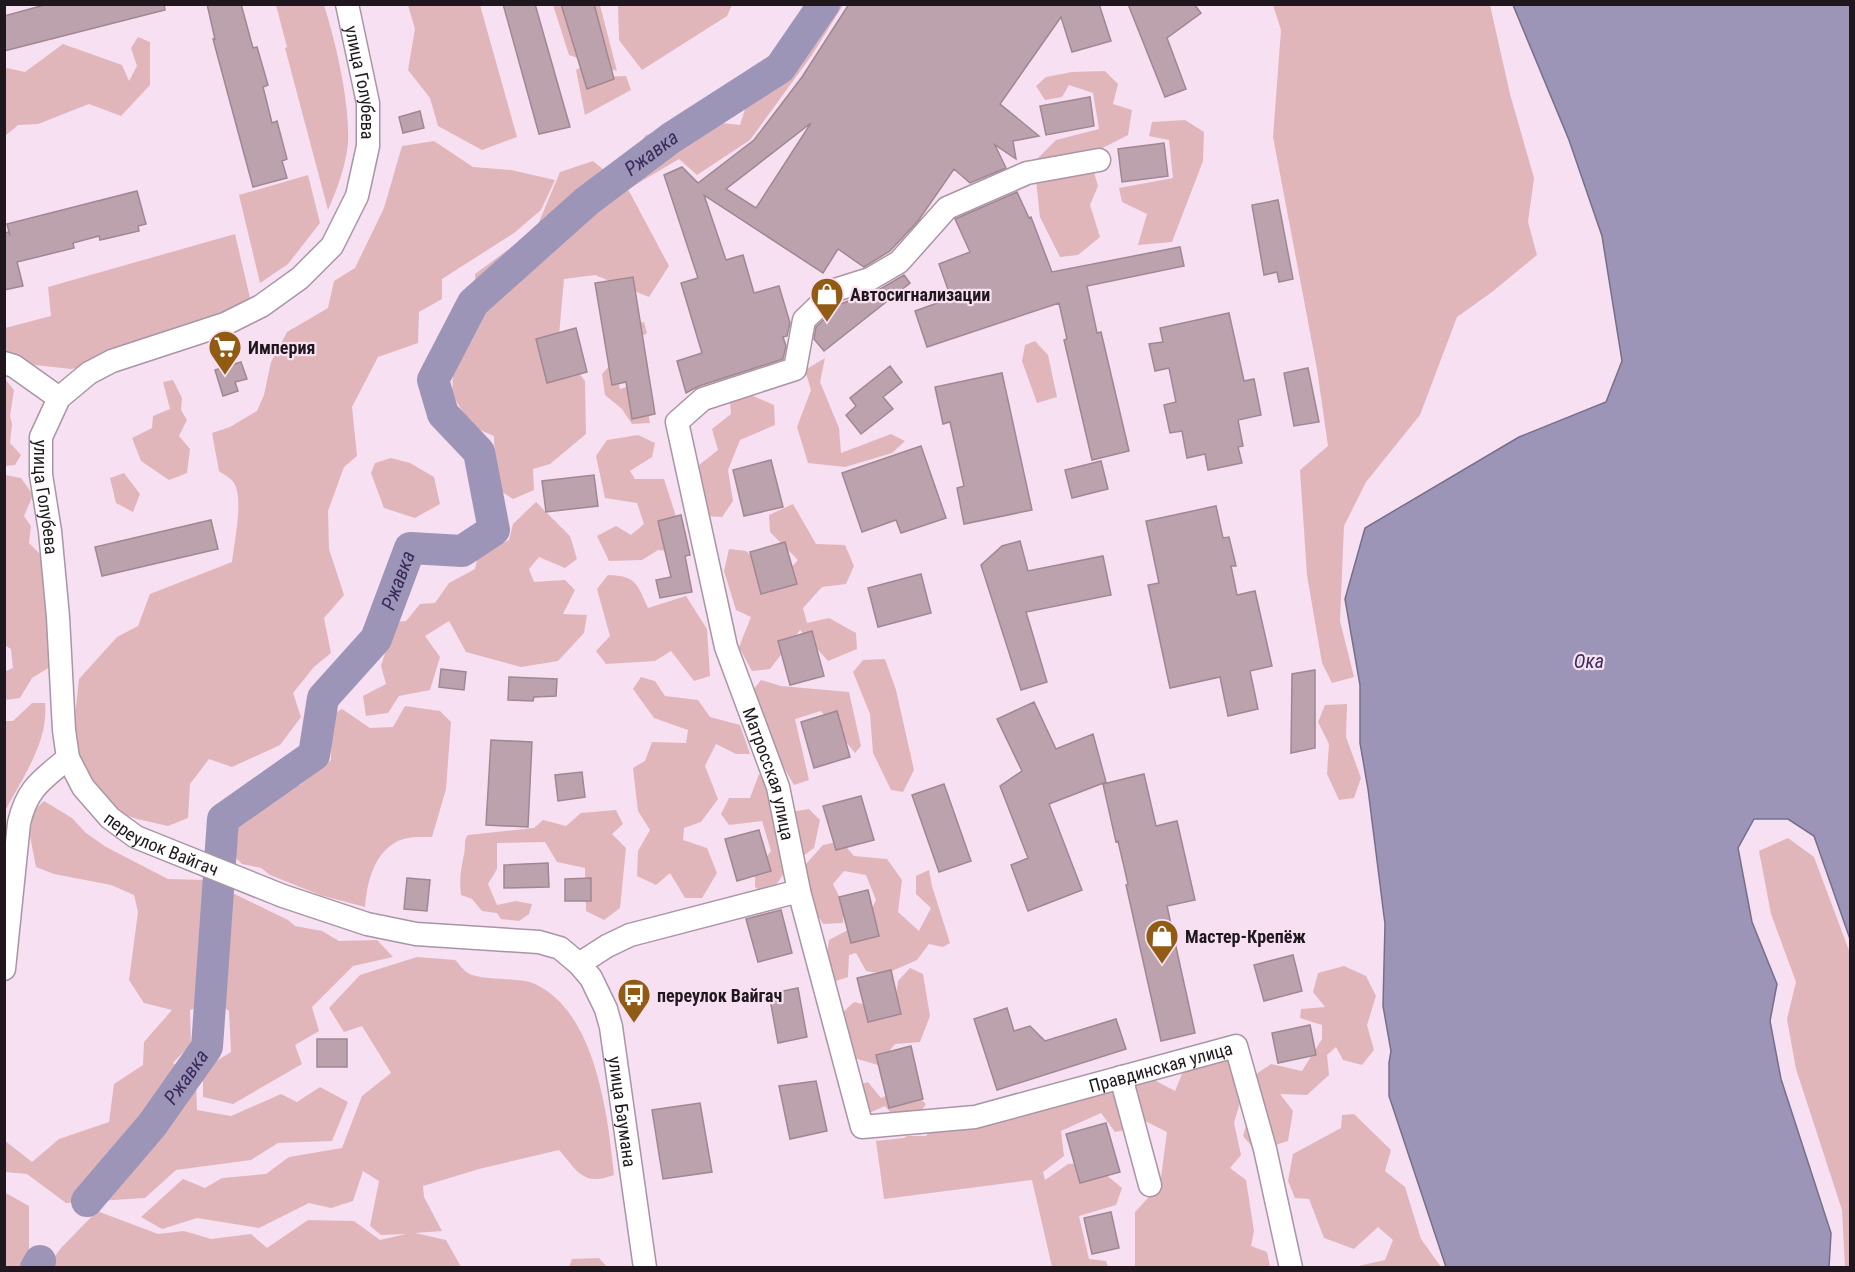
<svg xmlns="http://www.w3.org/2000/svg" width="1855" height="1272" viewBox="0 0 1855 1272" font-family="'Roboto Condensed',sans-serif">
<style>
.green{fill:#e1b6bb}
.water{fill:#9c95b8;stroke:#766f8a;stroke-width:1.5}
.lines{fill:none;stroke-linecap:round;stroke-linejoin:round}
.river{stroke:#9c95b8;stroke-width:32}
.building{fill:#bca2ad;stroke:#a08792;stroke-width:1.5;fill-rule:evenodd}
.minor-casing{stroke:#aa95a6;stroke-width:25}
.minor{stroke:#fff;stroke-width:22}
.labels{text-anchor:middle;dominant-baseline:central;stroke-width:4.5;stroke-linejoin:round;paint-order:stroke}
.street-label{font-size:18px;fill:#1f171d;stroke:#f6e0f2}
.poi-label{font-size:18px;font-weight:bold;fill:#1f171d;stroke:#f6e0f2;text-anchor:start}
.water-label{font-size:20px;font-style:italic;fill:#392b5a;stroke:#f6e0f2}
</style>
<rect width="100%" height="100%" fill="#f6e0f2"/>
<path class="green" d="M 276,5 L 324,5 C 336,43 350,103 348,143 C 346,165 337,190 328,210 L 285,48 L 287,47 Z
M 408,5 L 480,5 L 517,137 L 482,150 L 438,126 L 430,98 L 408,70 L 415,29 Z
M 553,5 L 600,5 L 617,71 L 569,55 Z
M 618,5 L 618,4 L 732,5 L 727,16 L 642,70 L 619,40 Z
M 810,5 L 843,5 L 812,55 L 750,140 L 697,175 L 679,159 L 630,188 L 613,173 L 618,162 L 641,152 L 640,143 L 646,135 L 674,128 L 685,136 L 712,122 L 740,125 L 746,106 L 770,91 L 767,59 L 784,51 Z
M 1273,5 L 1490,5 L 1510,94 L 1534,178 L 1528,222 L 1537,255 L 1492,292 L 1457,317 L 1420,415 L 1366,482 L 1344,526 L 1340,621 L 1354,677 L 1332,683 L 1322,663 L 1307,575 L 1300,470 L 1328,446 L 1317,369 L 1273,137 L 1281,30 Z
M 138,37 L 150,42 L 150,85 L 121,116 L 89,104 L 38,124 L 18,125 L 5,136 L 4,71 L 7,68 L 25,72 L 63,44 L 122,65 L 129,81 L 137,66 L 131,48 Z
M 587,64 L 600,77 L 626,76 L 631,90 L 585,115 L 576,70 Z
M 1105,71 L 1118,84 L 1113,104 L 1132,110 L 1128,135 L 1089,155 L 1098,186 L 1090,205 L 1100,237 L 1078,255 L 1060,257 L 1040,217 L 1034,162 L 1056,140 L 1099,129 L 1093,93 L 1069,85 L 1062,97 L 1045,100 L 1036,86 L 1046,77 L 1072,72 Z
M 1185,120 L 1204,132 L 1203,161 L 1172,242 L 1138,245 L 1147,214 L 1122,202 L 1119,188 L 1173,178 L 1169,140 L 1149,136 L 1152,122 Z
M 434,141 L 473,167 L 511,170 L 555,180 L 541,210 L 514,233 L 442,279 L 442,299 L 419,312 L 418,343 L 378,357 L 352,407 L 357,456 L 344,467 L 328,511 L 329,549 L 344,595 L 324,618 L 331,653 L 314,667 L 293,693 L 301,717 L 280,745 L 232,767 L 209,759 L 190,784 L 188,818 L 168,826 L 137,819 L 120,813 L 98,790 L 77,750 L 74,726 L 79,679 L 117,637 L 138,626 L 150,594 L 232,562 C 234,543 244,499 234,483 C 231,478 223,474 219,471 L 212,433 L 230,427 L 257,411 L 264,395 L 271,362 L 287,332 L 328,308 L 334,281 L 355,268 L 384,208 L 402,146 Z
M 593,161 L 629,191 L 669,266 L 649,297 L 595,275 L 564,279 L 558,347 L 585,381 L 586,434 L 550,464 L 533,469 L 534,490 L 513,499 L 496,488 L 494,436 L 471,426 L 452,394 L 454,357 L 463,346 L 458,316 L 476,292 L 475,274 L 536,229 L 560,172 Z
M 308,175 L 320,223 L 288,264 L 260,283 L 239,195 Z
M 235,234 L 250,298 L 247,305 L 85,366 L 71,369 L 35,365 L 5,353 L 5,328 L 51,316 L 48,287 Z
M 644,322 L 647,333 L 628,345 L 617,375 L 620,389 L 639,383 L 648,410 L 650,423 L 632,424 L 622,409 L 605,395 L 602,374 L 613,362 L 622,326 Z
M 1035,341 L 1048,355 L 1057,397 L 1037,403 L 1022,361 L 1025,345 Z
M 825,358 L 820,382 L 839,428 L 841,453 L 891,434 L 905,441 L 892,453 L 845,467 L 808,463 L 797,427 L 811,390 L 805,370 Z
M 5,379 L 14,390 L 10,416 L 12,424 L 10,443 L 21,455 L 15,465 L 5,466 Z
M 173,380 L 182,398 L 181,410 L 187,420 L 179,436 L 190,449 L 187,473 L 169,480 L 141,461 L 132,438 L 152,428 L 153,416 L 170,409 L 163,382 Z
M 744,392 L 774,405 L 775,425 L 740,440 L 728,470 L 733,501 L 722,517 L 706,516 L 694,469 L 718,450 L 712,429 L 731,414 L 730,400 Z
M 638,435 L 655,443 L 652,457 L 630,471 L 635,479 L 664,479 L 682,535 L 676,552 L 658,550 L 642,560 L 609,561 L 597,536 L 616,526 L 631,535 L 644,524 L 637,503 L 605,498 L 596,456 L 607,440 Z
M 391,458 L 410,463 L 434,477 L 440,504 L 415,518 L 384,508 L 371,473 L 375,463 Z
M 124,473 L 140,494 L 133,512 L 116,503 L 110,478 Z
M 5,475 L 21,478 L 33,495 L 24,516 L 31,526 L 29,543 L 40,554 L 56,582 L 50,667 L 32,678 L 20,698 L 5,700 L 4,672 L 13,668 L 11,649 L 4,645 Z
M 536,502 L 570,536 L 577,559 L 565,568 L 539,557 L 529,569 L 534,582 L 565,580 L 575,590 L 563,614 L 587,615 L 584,633 L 558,661 L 521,667 L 466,652 L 449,621 L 425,636 L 440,657 L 430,690 L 399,696 L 388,713 L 366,716 L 363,696 L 386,684 L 381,666 L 395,622 L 406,621 L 420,604 L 435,603 L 449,583 L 475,569 L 478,556 L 509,540 L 513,524 Z
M 793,504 L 816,544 L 845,545 L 854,566 L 846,584 L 822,587 L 803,608 L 807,623 L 829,618 L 856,633 L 857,649 L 828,661 L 800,630 L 770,669 L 752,671 L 739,647 L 751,617 L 736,610 L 724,571 L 729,549 L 746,551 L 778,582 L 798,560 L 770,532 L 769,515 Z
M 608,575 C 637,576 637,584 648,608 L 686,596 L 707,629 L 710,676 L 694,681 L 671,651 L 655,661 L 606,664 L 596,651 L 610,636 L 597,589 Z
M 885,659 L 896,690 L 914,770 L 903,792 L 891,790 L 873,753 L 870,714 L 853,672 L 863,660 Z
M 641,677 L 655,681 L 665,696 L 698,700 L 710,717 L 740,725 L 750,754 L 736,754 L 716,744 L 705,766 L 718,799 L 701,822 L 684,828 L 683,840 L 707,848 L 717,873 L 702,898 L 685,898 L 670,873 L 656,885 L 637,876 L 638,851 L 650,830 L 638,811 L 633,768 L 645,761 L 652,742 L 686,743 L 688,730 L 654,718 L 633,689 Z
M 761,680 L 781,686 L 849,692 L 861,746 L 855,753 L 821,711 L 795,719 L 809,780 L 794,785 L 775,753 L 754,689 Z
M 32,703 L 45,703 C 49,742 22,778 5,811 L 5,721 L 13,721 Z
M 1347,704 L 1346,737 L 1361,778 L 1354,798 L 1339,800 L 1327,774 L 1329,744 L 1318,722 L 1325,705 Z
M 405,706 L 440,711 L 451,722 L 446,789 L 432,837 C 421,837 408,836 398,841 C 374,853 367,882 365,907 L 320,895 L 270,875 L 261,868 L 242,864 L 217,840 L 218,823 L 242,818 L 238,800 L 243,787 L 267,779 L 280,787 L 300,785 L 331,760 L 331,715 L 342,709 L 370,728 L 393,727 Z
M 759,774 L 772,788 L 773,815 L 809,809 L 820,820 L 814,848 L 788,867 L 768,897 L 755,887 L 755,872 L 771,851 L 762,821 L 729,825 L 721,814 L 729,798 L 750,798 Z
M 44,801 L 72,818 L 86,833 L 106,847 L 168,879 L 206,880 L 288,920 L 295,926 L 322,931 L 339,941 L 377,940 L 393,957 L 353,966 L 312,1007 L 319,1031 L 295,1045 L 302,1064 L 233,1104 L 203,1097 L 203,1069 L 231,1052 L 229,1011 L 217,1002 L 190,1010 L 191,1044 L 173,1063 L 196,1083 L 197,1110 L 231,1116 L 281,1094 L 297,1102 L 320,1087 L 348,1102 L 332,1141 L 278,1143 L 251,1160 L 176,1170 L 145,1198 L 66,1203 L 27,1174 L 5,1172 L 4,1140 L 32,1162 L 59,1139 L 109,1122 L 114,1084 L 143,1065 L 144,1042 L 172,1010 L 144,1003 L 129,980 L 138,912 L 134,895 L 111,885 L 54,874 L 36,867 L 30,836 L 33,812 Z
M 616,810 L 623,824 L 612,834 L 626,848 L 620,908 L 604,920 L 586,911 L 585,868 L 557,862 L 545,842 L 497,843 L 497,869 L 488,884 L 497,905 L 516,901 L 532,904 L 529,914 L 519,921 L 501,919 L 497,913 L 482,911 L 472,899 L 461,895 C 459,878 461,871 464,854 C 466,847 463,841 468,835 L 534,828 L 543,820 L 566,826 L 581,813 Z
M 1788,838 L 1814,857 L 1850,953 L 1850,1267 L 1845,1267 L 1842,1210 L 1796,1069 L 1787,1019 L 1796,982 L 1771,914 L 1759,851 Z
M 841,841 L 854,856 L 887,859 L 902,880 L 898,912 L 919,931 L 931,908 L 916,894 L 916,876 L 929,870 L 932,886 L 950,943 L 943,947 L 929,944 L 917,960 L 885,974 L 866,971 L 856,953 L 849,955 L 848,977 L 836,981 L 826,961 L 829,940 L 846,931 L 864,925 L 876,900 L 866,875 L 844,871 L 833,884 L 844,907 L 843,923 L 823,924 L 804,892 L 806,864 L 823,845 Z
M 417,957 L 455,960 C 459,964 463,970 468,973 C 481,981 520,977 535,984 C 596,1012 608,1116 614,1175 C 582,1187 577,1170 559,1150 L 479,1169 L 423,1186 L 424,1197 L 442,1231 L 415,1233 L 446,1240 L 461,1267 L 47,1267 L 61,1248 L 97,1211 L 158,1234 L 184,1231 L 211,1239 L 251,1234 L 267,1248 L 308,1220 L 354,1221 L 380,1240 L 406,1234 L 381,1235 L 370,1226 L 379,1181 L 363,1171 L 353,1201 L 331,1208 L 309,1203 L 259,1228 L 197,1218 L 162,1229 L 141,1217 L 183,1179 L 205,1188 L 222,1178 L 266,1174 L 289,1157 L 342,1148 L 362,1096 L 391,1073 L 362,1026 L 344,1032 L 329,1008 L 360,975 Z
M 1344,966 L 1366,976 L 1376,996 L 1367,1025 L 1374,1050 L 1362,1065 L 1343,1060 L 1336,1047 L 1327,1055 L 1329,1075 L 1307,1095 L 1280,1094 L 1293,1111 L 1288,1141 L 1256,1151 L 1243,1136 L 1255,1097 L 1249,1079 L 1271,1064 L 1302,1071 L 1322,1039 L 1322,1025 L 1300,1018 L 1301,1009 L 1325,1007 L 1313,992 L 1318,973 Z
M 910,968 L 923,974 L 930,1016 L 920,1042 L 895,1044 L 878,1065 L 854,1058 L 840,1015 L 854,1002 L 894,1012 L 898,981 Z
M 1228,1053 L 1240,1102 L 1234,1123 L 1241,1155 L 1230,1168 L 1246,1180 L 1254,1231 L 1251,1246 L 1267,1252 L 1270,1267 L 1135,1267 L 1135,1212 L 1160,1185 L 1167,1132 L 1141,1119 L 1130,1101 L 1137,1071 L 1175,1091 L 1190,1055 Z
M 868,1082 L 881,1098 L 907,1087 L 926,1104 L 918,1116 L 897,1120 L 885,1106 L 869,1113 L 855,1086 Z
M 1103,1085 L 1122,1097 L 1125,1130 L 1115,1132 L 1101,1113 L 1061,1131 L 1064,1156 L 1043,1172 L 1045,1180 L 1068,1164 L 1092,1163 L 1122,1188 L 1116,1205 L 1079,1216 L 1089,1259 L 1106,1261 L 1108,1267 L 1052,1267 L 1032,1180 L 884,1199 L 876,1141 L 904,1138 L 907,1136 L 926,1136 L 934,1124 Z
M 1354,1114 L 1391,1150 L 1385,1171 L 1405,1187 L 1421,1239 L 1441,1267 L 1354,1267 L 1385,1260 L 1393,1240 L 1378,1227 L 1354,1249 L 1324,1238 L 1309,1199 L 1295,1198 L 1288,1181 L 1293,1154 L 1341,1128 L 1342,1115 Z
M 4,1192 L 29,1206 L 29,1258 L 23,1267 L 5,1267 Z
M 599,1258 L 607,1267 L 569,1267 L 572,1259 Z"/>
<path class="water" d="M 1513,5 L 1850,5 L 1850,939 L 1814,836 L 1788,819 L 1754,819 L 1738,848 L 1752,922 L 1777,984 L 1770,1021 L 1781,1079 L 1831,1233 L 1829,1267 L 1446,1267 L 1389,1096 L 1389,1063 L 1391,1051 L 1383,1006 L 1385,924 L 1368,789 L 1360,743 L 1360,685 L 1345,599 L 1365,528 L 1519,437 L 1606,402 L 1622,361 L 1602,236 L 1569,140 Z"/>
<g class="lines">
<g class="river">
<path id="s1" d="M 87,1201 L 152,1125 L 207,1047 L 223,819 L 314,755 L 323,698 L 376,639 L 410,548 L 462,551 L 494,530 L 479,452 L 443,414 L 433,380 L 473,303 L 587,201 L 671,138 L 780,68 L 824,4"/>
<path d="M 36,1268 L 40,1261"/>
</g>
</g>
<path class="building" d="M 48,4 L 164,4 L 165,10 L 4,51 L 4,16 Z
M 207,4 L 241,4 L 253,48 L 257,47 L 268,85 L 263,87 L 272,123 L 277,121 L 287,159 L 282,161 L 287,178 L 253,187 L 213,39 L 215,39 Z
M 503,4 L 535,4 L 570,127 L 539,134 Z
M 561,4 L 594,4 L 614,79 L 587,89 Z
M 849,4 L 1099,4 L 1111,41 L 1072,52 L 1061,17 L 1000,104 L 1039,136 L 1013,141 L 1016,159 L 995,145 L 1006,168 L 970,183 L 954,169 L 918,221 L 890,251 L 864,267 L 838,249 L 823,273 L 704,195 L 726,260 L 743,255 L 754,293 L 779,286 L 790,323 L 787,336 L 783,337 L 786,346 L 783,359 L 699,386 L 686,393 L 677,361 L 702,353 L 681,283 L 698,278 L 664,175 L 682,167 L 698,183 L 754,140 L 802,77 ZM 811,123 L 756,208 L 726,189 Z
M 1128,4 L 1194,4 L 1201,13 L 1167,38 L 1186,89 L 1165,97 Z
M 1090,97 L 1094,126 L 1046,135 L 1040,106 Z
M 420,111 L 424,128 L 403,133 L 399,117 Z
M 1164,143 L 1168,176 L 1122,182 L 1118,149 Z
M 137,191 L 146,224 L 138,226 L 139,231 L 100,240 L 99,236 L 73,243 L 74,248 L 17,262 L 23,286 L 4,290 L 4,233 L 9,232 L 10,236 L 7,224 Z
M 1017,192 L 1029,218 L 1031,217 L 1052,272 L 1180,247 L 1184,266 L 1087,286 L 1097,333 L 1101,332 L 1129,451 L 1092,460 L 1064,340 L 1067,339 L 1059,303 L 927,347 L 915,311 L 951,298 L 939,264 L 970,252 L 955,219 Z
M 1278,200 L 1293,279 L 1279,282 L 1277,272 L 1264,275 L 1252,205 Z
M 904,275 L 910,283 L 824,351 L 814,339 L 816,327 L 840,304 L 877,291 Z
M 633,277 L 655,414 L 632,419 L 626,382 L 612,385 L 595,283 Z
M 1229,313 L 1244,381 L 1254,379 L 1261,415 L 1238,420 L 1243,446 L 1238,447 L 1242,463 L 1208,470 L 1205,454 L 1187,458 L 1182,431 L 1170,433 L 1164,405 L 1176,402 L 1169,368 L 1155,371 L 1149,344 L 1163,342 L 1160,328 Z
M 576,328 L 587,372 L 547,383 L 536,339 Z
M 241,362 L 247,379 L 235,382 L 238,391 L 223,396 L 215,370 Z
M 890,366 L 902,382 L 883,397 L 893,409 L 861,434 L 846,415 L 856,406 L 850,398 Z
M 1308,368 L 1319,422 L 1294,426 L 1284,373 Z
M 1002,373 L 1032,510 L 964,524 L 957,488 L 964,486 L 950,422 L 943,424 L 935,387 Z
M 921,446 L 946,518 L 901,533 L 896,520 L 862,532 L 842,473 Z
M 771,460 L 783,507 L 744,516 L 733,470 Z
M 1101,461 L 1108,489 L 1072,498 L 1065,470 Z
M 594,475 L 598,506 L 546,512 L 542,481 Z
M 1216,506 L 1223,538 L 1229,537 L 1236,566 L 1231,566 L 1237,595 L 1255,591 L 1272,666 L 1250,671 L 1258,709 L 1228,716 L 1220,677 L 1170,688 L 1148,585 L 1159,583 L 1146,521 Z
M 681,515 L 690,555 L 685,556 L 692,592 L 660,598 L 656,580 L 671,577 L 658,521 Z
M 211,520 L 218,549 L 102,576 L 95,547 Z
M 1020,541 L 1028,571 L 1103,556 L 1111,595 L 1026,612 L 1047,682 L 1021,690 L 981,565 L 1002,546 Z
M 785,542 L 797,584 L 761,594 L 750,552 Z
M 921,574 L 931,613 L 878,627 L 868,588 Z
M 812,631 L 824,676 L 790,685 L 778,641 Z
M 441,669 L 466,672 L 464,690 L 439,687 Z
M 1315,670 L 1315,748 L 1291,753 L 1292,674 Z
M 509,677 L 557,679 L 556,696 L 534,697 L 533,701 L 508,700 Z
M 1034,702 L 1056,749 L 1093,734 L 1106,782 L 1049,804 L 1082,890 L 1028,911 L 1011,865 L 1028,858 L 1000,786 L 1022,771 L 997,719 Z
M 837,711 L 850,757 L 814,768 L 801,722 Z
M 491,740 L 532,742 L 528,827 L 486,825 Z
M 582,772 L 585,797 L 558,801 L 555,775 Z
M 1144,774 L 1156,826 L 1177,821 L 1195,900 L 1167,906 L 1195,1033 L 1161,1041 L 1126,885 L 1128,884 L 1118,841 L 1116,842 L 1103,784 Z
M 944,784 L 971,861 L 939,872 L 912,795 Z
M 861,796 L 874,840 L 836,850 L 823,806 Z
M 759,830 L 771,871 L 737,881 L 725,839 Z
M 548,863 L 549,887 L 504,888 L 504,865 Z
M 407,878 L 430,880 L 427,911 L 404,909 Z
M 591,878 L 591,901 L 565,901 L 565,879 Z
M 868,890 L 879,936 L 851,943 L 839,897 Z
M 781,910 L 792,953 L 758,962 L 746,919 Z
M 1293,955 L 1302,991 L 1264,1001 L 1254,965 Z
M 891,970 L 901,1014 L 868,1022 L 857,978 Z
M 798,988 L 807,1037 L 778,1043 L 769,994 Z
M 1007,1008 L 1014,1031 L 1030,1026 L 1045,1041 L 1116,1019 L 1126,1049 L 997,1090 L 974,1019 Z
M 1310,1025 L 1316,1055 L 1278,1063 L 1272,1033 Z
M 317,1039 L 347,1039 L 347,1067 L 317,1067 Z
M 911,1046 L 923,1099 L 889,1108 L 876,1055 Z
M 816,1081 L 827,1131 L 790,1139 L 779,1086 Z
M 700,1103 L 712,1172 L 663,1179 L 652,1110 Z
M 1106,1123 L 1120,1172 L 1080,1183 L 1066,1134 Z
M 1111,1212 L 1119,1248 L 1092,1254 L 1084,1218 Z"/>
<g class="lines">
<g class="minor-casing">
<g id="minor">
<path id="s2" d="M 347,4 L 368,103 L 368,146 L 357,196 L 332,246 L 300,278 L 261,306 L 225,324 L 112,361 L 89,373 L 59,398 L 41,437 L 41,475 L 50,531 L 58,617 L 64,730 L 68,758 L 83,787 L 110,818 L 136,837 L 283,896 L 367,924 L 416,934 L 539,942 L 560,948 L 579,964 L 591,978 L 606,1009 L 611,1027 L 645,1268"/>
<path id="s3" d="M 1099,160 L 1027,173 L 947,208 L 899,262 L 870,279 L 835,290 L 804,320 L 795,369 L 703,399 L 677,422 L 726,647 L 778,787 L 799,891 L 862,1127 L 975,1117 L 1236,1046 L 1265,1149 L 1291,1268"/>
<path d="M 4,363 L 14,366 L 59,398"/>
<path d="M 579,964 L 607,946 L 630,935 L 799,891"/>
<path d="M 4,969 L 19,823 C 27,788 42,780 68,758"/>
<path d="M 1121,1077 L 1150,1185"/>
</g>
</g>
<use href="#minor" class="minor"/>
</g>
<defs>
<g id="shop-pin" transform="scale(1.725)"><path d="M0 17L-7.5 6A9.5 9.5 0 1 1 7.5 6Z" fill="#925b13" stroke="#f6e0f2"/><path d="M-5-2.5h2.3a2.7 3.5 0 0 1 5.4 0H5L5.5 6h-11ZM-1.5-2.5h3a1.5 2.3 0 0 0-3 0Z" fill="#fff"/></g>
<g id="supermarket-pin" transform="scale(1.725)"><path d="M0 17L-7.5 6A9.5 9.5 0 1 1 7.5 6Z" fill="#925b13" stroke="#f6e0f2"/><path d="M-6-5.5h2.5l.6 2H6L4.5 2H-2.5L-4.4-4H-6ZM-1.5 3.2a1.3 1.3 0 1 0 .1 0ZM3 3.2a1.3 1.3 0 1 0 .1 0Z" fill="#fff"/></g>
<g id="bus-pin" transform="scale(1.725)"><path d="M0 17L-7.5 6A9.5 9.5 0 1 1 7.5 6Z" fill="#925b13" stroke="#f6e0f2"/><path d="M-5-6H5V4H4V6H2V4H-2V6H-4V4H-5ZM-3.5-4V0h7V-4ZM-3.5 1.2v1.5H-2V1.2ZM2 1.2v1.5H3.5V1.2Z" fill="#fff"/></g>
</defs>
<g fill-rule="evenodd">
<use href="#shop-pin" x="827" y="294"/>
<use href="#supermarket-pin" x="225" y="347"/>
<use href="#shop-pin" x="1162" y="936"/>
<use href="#bus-pin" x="634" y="995"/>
</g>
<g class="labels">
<g class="street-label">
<text stroke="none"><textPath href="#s2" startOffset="80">улица Голубева</textPath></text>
<text stroke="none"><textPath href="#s2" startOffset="672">улица Голубева</textPath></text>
<text stroke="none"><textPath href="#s3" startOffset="892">Матросская улица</textPath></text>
<text stroke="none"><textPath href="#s2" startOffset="1066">переулок Вайгач</textPath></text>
<text stroke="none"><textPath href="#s3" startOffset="1563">Правдинская улица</textPath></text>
<text stroke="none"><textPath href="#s2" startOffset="1664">улица Баумана</textPath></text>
</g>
<g class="poi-label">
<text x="850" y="294">Автосигнализации</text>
<text x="248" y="347">Империя</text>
<text x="1185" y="936">Мастер-Крепёж</text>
<text x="657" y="995">переулок Вайгач</text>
</g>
<g class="water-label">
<text stroke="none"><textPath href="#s1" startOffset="1347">Ржавка</textPath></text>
<text stroke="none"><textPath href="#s1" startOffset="735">Ржавка</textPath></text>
<text x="1589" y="661">Ока</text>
<text stroke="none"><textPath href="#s1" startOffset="159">Ржавка</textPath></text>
</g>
</g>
<rect width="1855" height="1272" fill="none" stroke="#1f171d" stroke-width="12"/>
</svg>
